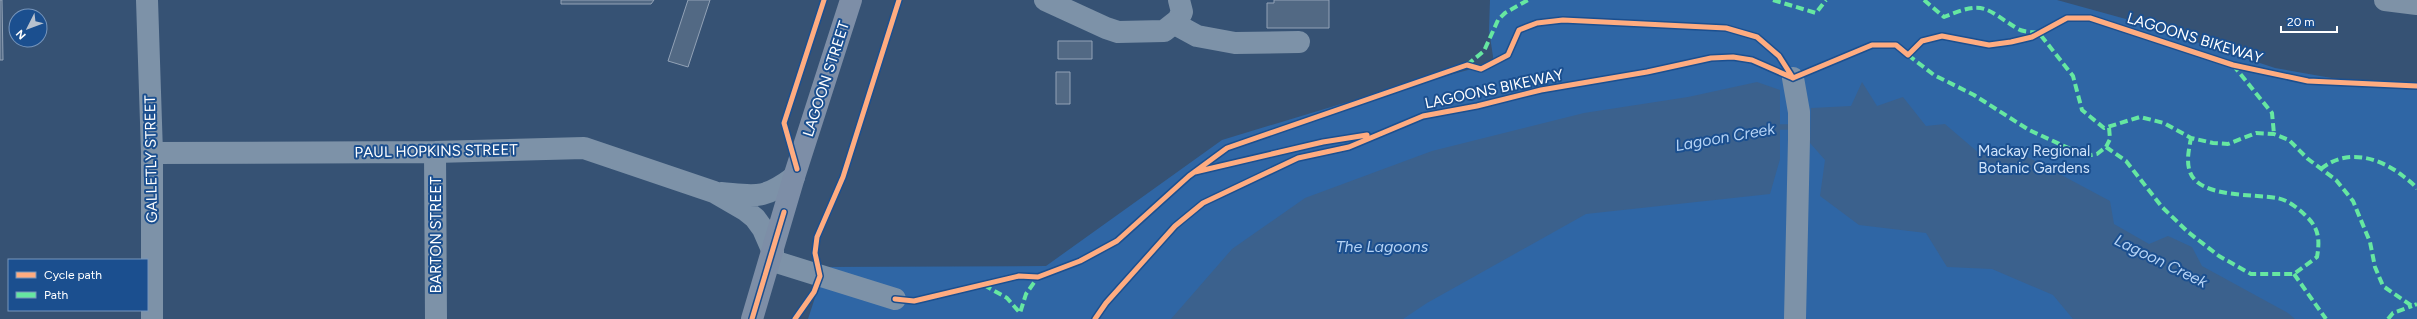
<svg xmlns="http://www.w3.org/2000/svg" width="2417" height="319" viewBox="0 0 2417 319" font-family="Figtree,sans-serif">
<style>
.green{fill:#2f66a5}
.water{fill:#3b618d}
.lines{fill:none;stroke-linecap:round;stroke-linejoin:round}
.stream{stroke:#3b618d;stroke-width:5.5}
.building{fill:#526984;stroke:#92a2b6}
.minor{stroke:#7d92a8;stroke-width:22}
.major{stroke:#7d8ea7;stroke-width:22}
.highway{stroke:#7e92a7;stroke-width:22}
.quiet{stroke:#66e7a1;stroke-width:4;stroke-dasharray:8 4;stroke-linecap:butt}
.cycleway-casing{stroke:#1b4f8f;stroke-width:8}
.cycleway{stroke:#ffac80;stroke-width:5}
.labels{text-anchor:middle;dominant-baseline:central;stroke-width:4;stroke-linejoin:round;paint-order:stroke}
.street-label{font-size:15px;fill:#fff;stroke:#1b4f8f}
.park-label{font-size:15px;fill:#cfe3fa;stroke:#1b4f8f}
.water-label{font-size:16px;font-style:italic;fill:#b5d3f5;stroke:#1b4f8f}
</style>
<rect width="100%" height="100%" fill="#365274"/>
<path class="green" d="M 1490,0 L 2057,0 L 2133,21 L 2275,68 L 2388,88 L 2417,90 L 2417,319 L 808,319 L 825,267 L 1046,266 L 1222,140 L 1341,104 L 1494,63 L 1489,30 Z"/>
<path class="water" d="M 1757,82 L 1780,90 L 1780,159 L 1770,194 L 1586,214 L 1427,303 L 1403,319 L 1171,319 L 1232,249 L 1305,198 L 1432,151 L 1584,113 L 1688,97 Z
M 1862,82 L 1877,106 L 1903,97 L 1926,126 L 1945,124 L 1980,154 L 2022,154 L 2110,201 L 2114,224 L 2149,244 L 2168,236 L 2192,247 L 2202,266 L 2288,313 L 2295,319 L 2073,319 L 2053,295 L 1992,269 L 1947,267 L 1926,233 L 1859,225 L 1820,196 L 1825,160 L 1810,143 L 1811,108 L 1851,106 Z"/>
<g class="lines">
<path class="stream" d="M 1773,127 L 1794,127"/>
</g>
<path class="building" d="M 0,0 L 2,0 L 3,60 L 0,60 Z
M 561,0 L 654,0 L 651,4 L 561,4 Z
M 688,0 L 710,0 L 688,67 L 668,61 Z
M 1274,0 L 1329,0 L 1329,28 L 1267,28 L 1267,3 L 1274,3 Z
M 1058,41 L 1092,41 L 1092,59 L 1058,59 Z
M 1056,72 L 1070,72 L 1070,104 L 1056,104 Z"/>
<g class="lines">
<path class="minor" d="M 147,0 L 152,153 L 152,319
M 1045,0 L 1106,28 L 1118,32 L 1164,31 L 1178,20 L 1182,12 L 1179,0
M 1175,24 L 1197,36 L 1235,43 L 1299,42
M 1793,78 L 1799,112 L 1799,139 L 1795,319
M 435,152 L 436,319
M 152,153 L 435,152 L 584,148 L 714,192 L 745,210 L 755,218 L 763,229 L 773,252
M 721,193 C 756,196 763,200 794,177
M 770,260 L 895,299"/>
<path class="major" d="M 752,319 L 794,177 L 851,0"/>
<path class="highway" d="M 2385,0 L 2417,4"/>
<path class="quiet" d="M 1773,0 L 1816,13 L 1826,0
M 1924,0 L 1944,17 C 1985,0 1984,8 2018,29 C 2023,32 2033,32 2039,33 L 2073,76 L 2082,110 L 2104,128 L 2140,117 L 2164,123 L 2191,138 L 2213,143 L 2228,144 L 2256,133 L 2274,134 L 2289,140 L 2308,159 L 2336,180 L 2353,201 L 2370,242 L 2375,267 L 2383,286 L 2412,306 L 2417,304
M 1908,55 L 1934,75 L 1974,95 L 2029,130 L 2086,156 L 2097,154 L 2106,147 L 2110,139 L 2109,127
M 1467,65 L 1484,51 L 1498,20 L 1505,13 L 1528,0
M 2233,65 L 2272,113 L 2274,134
M 2106,147 L 2126,161 L 2162,207 L 2188,232 L 2219,256 L 2251,274 L 2294,274 L 2317,257 C 2320,240 2319,228 2306,216 C 2298,208 2288,200 2277,198 C 2255,194 2199,198 2190,172 C 2186,161 2189,149 2191,138
M 2321,169 C 2346,148 2379,157 2403,176 C 2408,180 2414,184 2417,189
M 2294,274 L 2326,319
M 984,285 L 1007,298 L 1020,313 L 1026,294 L 1038,277
M 2388,319 L 2393,313 L 2412,306"/>
<g class="cycleway-casing">
<path id="cycleway" d="M 1793,78 L 1872,45 L 1896,45 L 1908,55 L 1922,41 L 1942,36 L 1989,45 L 2011,42 L 2032,37 L 2067,18 L 2090,18 L 2233,65 L 2308,81 L 2417,86
M 797,169 L 784,123 L 824,0
M 1195,172 L 1323,142 L 1367,135
M 895,299 L 914,301 L 1019,276 L 1038,277 L 1080,261 L 1117,241 L 1189,176 L 1227,148 L 1467,65 L 1481,69 L 1508,55 L 1519,30 L 1537,23 L 1563,20 L 1726,28 L 1757,37 L 1779,56 L 1793,78
M 752,319 L 784,212
M 795,319 L 814,292 L 820,276 L 815,253 L 817,237 L 843,177 L 899,0
M 1095,319 L 1106,303 L 1175,226 L 1203,203 L 1298,158 L 1349,147 L 1423,116 L 1477,106 L 1541,90 L 1647,72 L 1711,58 L 1733,57 L 1752,60 L 1793,78"/>
</g>
<use href="#cycleway" class="cycleway"/>
</g>
<g class="labels">
<g class="street-label">
<text transform="translate(2195 38) rotate(17)">LAGOONS BIKEWAY</text>
<text transform="translate(826 79) rotate(-72)">LAGOON STREET</text>
<text transform="translate(1494 89) rotate(-12)">LAGOONS BIKEWAY</text>
<text transform="translate(436 151) rotate(-1)">PAUL HOPKINS STREET</text>
<text transform="translate(151 159) rotate(-91)">GALLETLY STREET</text>
<text transform="translate(436 235) rotate(-90)">BARTON STREET</text>
</g>
<g class="park-label">
<text x="2034" y="151">Mackay Regional<tspan x="2034" dy="17">Botanic Gardens</tspan></text>
</g>
<g class="water-label">
<text transform="translate(1725 137) rotate(-10)">Lagoon Creek</text>
<text x="1382" y="246">The Lagoons</text>
<text transform="translate(2161 261) rotate(26)">Lagoon Creek</text>
</g>
</g>
<rect x="8" y="259" width="140" height="52" fill="#1b4f8f" stroke="#7695bc"/>
<rect x="16" y="272" width="20" height="6" fill="#ffac80" stroke="#7695bc"/>
<text x="44" y="279" font-size="12" fill="#ffffff">Cycle path</text>
<rect x="16" y="292" width="20" height="6" fill="#66e7a1" stroke="#7695bc"/>
<text x="44" y="299" font-size="12" fill="#ffffff">Path</text>
<g transform="translate(28 28) rotate(228)"><circle r="19" fill="#1b4f8f" stroke="#7695bc"/>
<path d="M0-3L7 15L0 10L-7 15Z" fill="#b9c2ce"/>
<text y="-6" font-size="11" font-weight="bold" text-anchor="middle" fill="#ffffff">N</text>
</g>
<path d="M2281 26v6h56v-6" fill="none" stroke="#ffffff" stroke-width="2"/>
<text x="2287" y="26" font-size="12" fill="#ffffff" stroke="#1b4f8f" stroke-width="3" paint-order="stroke">20 m</text>
</svg>
